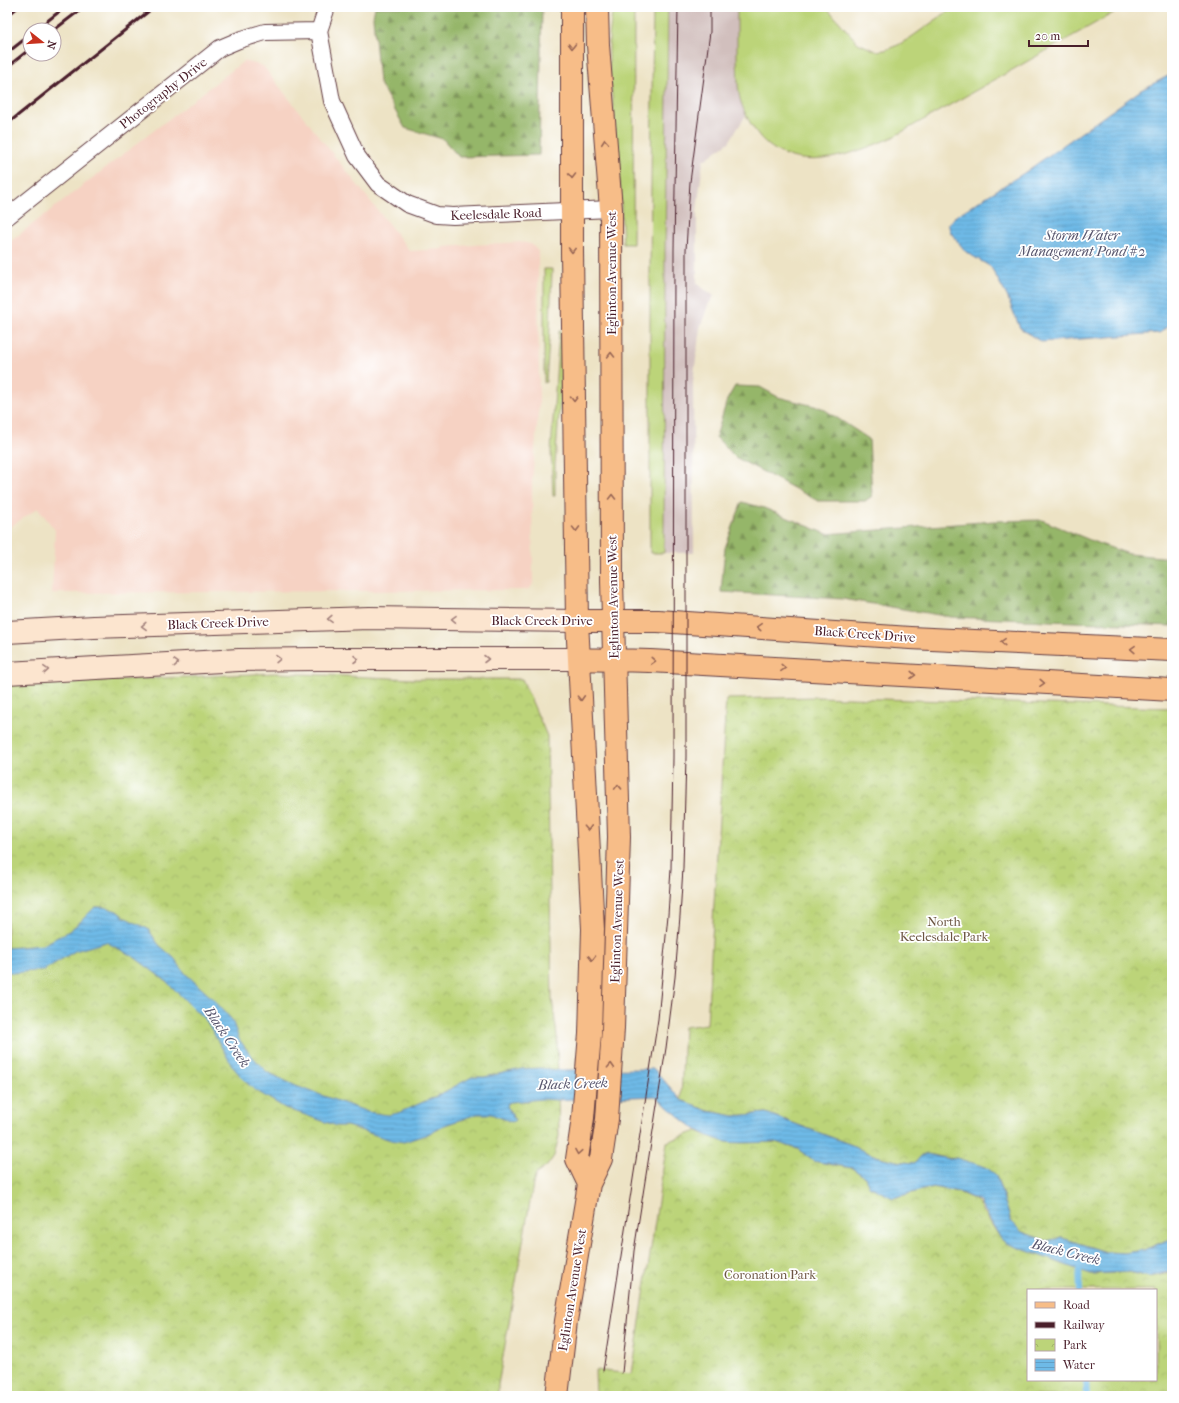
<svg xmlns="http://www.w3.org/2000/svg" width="1179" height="1403" viewBox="0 0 1179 1403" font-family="'IM FELL French Canon',serif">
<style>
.built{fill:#f6d2c3}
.railway{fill:#d1bfbd}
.green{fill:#bcd479;stroke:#837a52}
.forest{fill:url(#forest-firs);stroke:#706a4a}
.park{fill:url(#park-crowns);stroke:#837a52;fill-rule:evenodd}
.water{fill:url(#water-rules);stroke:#5c6c89}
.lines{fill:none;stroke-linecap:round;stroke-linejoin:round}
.stream{stroke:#6ebae7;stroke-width:6}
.street-casing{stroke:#623c42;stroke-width:18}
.secondary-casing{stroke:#623c42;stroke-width:24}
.primary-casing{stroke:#623c42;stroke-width:24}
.street{stroke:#fff;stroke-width:16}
.secondary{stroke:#fce5cf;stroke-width:22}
.primary{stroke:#f7bd88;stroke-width:22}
.tram{stroke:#4a1f2b;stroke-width:1}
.rail{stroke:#4a1f2b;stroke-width:3}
.oneway{stroke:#986655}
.oneway2{stroke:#a3827d}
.labels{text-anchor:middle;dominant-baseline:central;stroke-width:3.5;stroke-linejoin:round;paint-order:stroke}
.street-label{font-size:13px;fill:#4a1f2b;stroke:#fff}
.park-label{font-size:13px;fill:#6c5542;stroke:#fff}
.water-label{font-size:14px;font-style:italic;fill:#57556d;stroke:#fff}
</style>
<defs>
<pattern id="forest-firs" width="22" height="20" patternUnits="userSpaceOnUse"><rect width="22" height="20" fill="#95b669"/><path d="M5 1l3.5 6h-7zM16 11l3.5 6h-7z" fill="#7c9357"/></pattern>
<pattern id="park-crowns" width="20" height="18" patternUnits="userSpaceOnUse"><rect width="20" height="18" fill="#bcd479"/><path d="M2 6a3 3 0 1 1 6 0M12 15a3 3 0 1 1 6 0" fill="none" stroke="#a3b669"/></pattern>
<pattern id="water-rules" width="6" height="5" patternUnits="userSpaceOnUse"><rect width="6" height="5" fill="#6ebae7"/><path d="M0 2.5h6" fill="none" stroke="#619fc6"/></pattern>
</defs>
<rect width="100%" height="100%" fill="#fff"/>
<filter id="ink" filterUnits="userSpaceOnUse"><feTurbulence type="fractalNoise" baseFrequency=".025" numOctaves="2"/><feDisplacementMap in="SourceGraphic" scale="8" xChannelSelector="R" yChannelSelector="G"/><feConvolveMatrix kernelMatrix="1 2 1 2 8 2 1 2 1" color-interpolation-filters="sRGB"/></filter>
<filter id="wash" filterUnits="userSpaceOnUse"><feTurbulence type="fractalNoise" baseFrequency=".012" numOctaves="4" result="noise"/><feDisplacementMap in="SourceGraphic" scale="16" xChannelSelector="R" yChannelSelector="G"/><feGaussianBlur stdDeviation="0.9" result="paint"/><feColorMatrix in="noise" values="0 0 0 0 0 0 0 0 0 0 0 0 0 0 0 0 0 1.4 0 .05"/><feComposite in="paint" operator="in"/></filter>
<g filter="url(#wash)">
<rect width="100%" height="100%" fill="#ede3c5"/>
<path class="built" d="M 244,61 L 263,66 L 410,251 L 443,249 L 443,247 L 520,242 L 531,244 L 538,251 L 539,404 L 532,482 L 533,584 L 530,588 L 526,590 L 52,593 L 55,530 L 38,508 L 7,529 L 7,244 Z"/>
<path class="railway" d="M 668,7 L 737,7 L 738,78 L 740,98 L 746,115 L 729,142 L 703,161 L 697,211 L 697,284 L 714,296 L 708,305 L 700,328 L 693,382 L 694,553 L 664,553 L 665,251 Z"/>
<path class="green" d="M 613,7 L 634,7 L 633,244 L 623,244 L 620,186 L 609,63 L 609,37 Z
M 653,7 L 668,7 L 665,251 L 664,553 L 650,553 L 650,270 Z
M 737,7 L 826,7 L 858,43 L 876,51 L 885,50 L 898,45 L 910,38 L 954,7 L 1124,7 L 893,137 C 853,154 798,177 762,139 C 752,128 744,113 740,99 C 737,86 738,72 737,59 C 737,42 737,24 737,7 Z
M 544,269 L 552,269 L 550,328 L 546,382 L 544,383 Z
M 559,331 L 561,331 L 562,378 L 555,464 L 555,496 L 553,496 L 551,451 Z"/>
<path class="forest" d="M 375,7 L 542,7 L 539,155 L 459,157 L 443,139 L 405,128 L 379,82 L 373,17 Z
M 735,386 L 760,387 L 778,397 L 822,408 L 869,439 L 872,496 L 865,501 L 818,501 L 735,457 L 716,437 L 727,400 Z
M 742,502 L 764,508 L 827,534 L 994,521 L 1042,520 L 1097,543 L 1129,554 L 1172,558 L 1172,626 L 951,617 L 843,599 L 721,592 L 725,548 Z"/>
<path class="park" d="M 277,673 L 413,679 L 522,679 L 547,736 L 552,999 L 557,1036 L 559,1136 L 554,1156 L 547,1166 L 536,1174 L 533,1184 L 498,1385 L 498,1396 L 7,1396 L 7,685 Z
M 816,697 L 1172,708 L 1172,1239 L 1165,1241 L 1144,1250 L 1125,1253 L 1106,1252 L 1062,1238 L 1046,1241 L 1022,1232 L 1011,1221 L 996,1175 L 956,1158 C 937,1161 931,1146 915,1163 C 894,1162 870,1156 852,1145 L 766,1113 L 734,1116 L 708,1111 L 681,1100 L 684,1027 L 707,1024 L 726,699 Z
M 697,1131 L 706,1135 L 728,1142 L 776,1142 L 798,1149 L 814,1161 L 852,1168 L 865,1177 L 869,1186 L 893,1198 L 933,1187 L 958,1192 L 976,1200 L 1001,1239 L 1006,1243 L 1091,1274 L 1130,1272 L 1149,1277 L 1172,1273 L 1172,1396 L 596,1396 L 595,1370 L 632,1374 L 667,1142 ZM 1028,1290 L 1156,1290 L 1156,1380 L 1028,1380 Z"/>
<path class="water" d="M 1172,74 L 1172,322 L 1160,333 L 1041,342 L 1020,328 L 1007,296 L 991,267 L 966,252 L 951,233 L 948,224 L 957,215 L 1024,173 L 1141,90 Z
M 95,907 L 104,907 L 117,911 L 124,917 L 148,929 L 159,945 L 174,958 L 185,973 L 214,1000 L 232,1020 L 239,1039 L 249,1053 L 267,1072 L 296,1086 L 368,1112 L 388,1115 L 398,1113 L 435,1097 L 472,1077 L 484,1077 L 522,1069 L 540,1068 L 558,1070 L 654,1069 L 681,1100 L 708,1111 L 734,1116 L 766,1113 L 852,1145 C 870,1156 894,1162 915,1163 L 921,1156 L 927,1154 L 949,1159 L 956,1158 L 986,1167 L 996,1175 L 1011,1221 L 1022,1232 L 1046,1241 L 1062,1238 L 1106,1252 L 1125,1253 L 1144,1250 L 1165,1241 L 1172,1239 L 1172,1271 L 1149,1277 L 1130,1272 L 1091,1274 L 1079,1270 L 1006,1243 L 1001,1239 L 979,1201 L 959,1192 L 933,1187 L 893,1198 L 869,1186 L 865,1177 L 852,1168 L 813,1161 L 798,1149 L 776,1142 C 763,1142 740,1144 727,1142 C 697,1136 677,1114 655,1096 L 556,1100 L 542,1099 L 511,1102 L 508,1103 L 507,1106 L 515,1120 L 512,1122 L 491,1114 L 477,1114 L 442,1126 L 428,1134 L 404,1142 L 391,1140 L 347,1126 L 337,1126 L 285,1108 L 255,1090 L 245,1081 L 233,1067 L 207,1022 L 166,981 L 134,957 L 106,942 L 75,951 L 44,970 L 13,973 L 7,971 L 7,948 L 43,945 L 69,931 L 79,923 Z"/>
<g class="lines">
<path class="stream" d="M 1079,1270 L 1080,1290
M 1086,1380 L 1087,1396"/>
</g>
</g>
<g filter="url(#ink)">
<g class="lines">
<g class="street-casing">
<path id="street" d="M 327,7 L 319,31 L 332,101 L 357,156 L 378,184 L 407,204 L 437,215 L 453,216 L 611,209
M 7,217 L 220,48 L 239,40 L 265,32 L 319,31"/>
</g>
<g class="secondary-casing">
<path id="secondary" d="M 7,632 L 94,627 L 369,618 L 577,621
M 7,673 L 239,660 L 317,659 L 579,659"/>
</g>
<g class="primary-casing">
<path id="primary" d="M 572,7 L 572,252 L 577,621 L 593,929 L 590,1034 L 583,1118 L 577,1159 L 589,1184
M 577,621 L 658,621 L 910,638 L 1172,650
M 579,659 L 650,661 L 1172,690
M 557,1396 L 566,1321 L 589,1184 L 601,1159 L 607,1119 L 613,1028 L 619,837 L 612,581 L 611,209 L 598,45 L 597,7"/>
</g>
<use href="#street" class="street"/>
<use href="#secondary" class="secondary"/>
<use href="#primary" class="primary"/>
<path class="tram" d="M 603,1371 L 658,1019 L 668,915 L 671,869 L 673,758 L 674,249 L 678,7
M 622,1373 L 634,1251 L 666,1048 L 675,977 L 680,916 L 683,868 L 686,757 L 686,250 L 690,182 L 710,32 L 710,7"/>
<path class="rail" d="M 7,16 L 18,7
M 36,30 L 65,7
M 54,30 L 84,7
M 7,53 L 30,35
M 7,67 L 30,49
M 7,124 L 154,7"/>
</g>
<defs><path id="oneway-chevron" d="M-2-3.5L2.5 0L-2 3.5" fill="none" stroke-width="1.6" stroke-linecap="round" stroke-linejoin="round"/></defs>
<g class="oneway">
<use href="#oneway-chevron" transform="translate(572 46) rotate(90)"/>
<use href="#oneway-chevron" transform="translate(605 142) rotate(-95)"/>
<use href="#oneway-chevron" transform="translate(572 176) rotate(90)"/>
<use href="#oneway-chevron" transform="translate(572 250) rotate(90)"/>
<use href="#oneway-chevron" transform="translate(611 355) rotate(-90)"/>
<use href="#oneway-chevron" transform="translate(574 399) rotate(89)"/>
<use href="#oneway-chevron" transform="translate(612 497) rotate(-90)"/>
<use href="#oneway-chevron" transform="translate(576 529) rotate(89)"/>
<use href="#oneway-chevron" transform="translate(759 627) rotate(-176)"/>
<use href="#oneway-chevron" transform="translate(1003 642) rotate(-177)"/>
<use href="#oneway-chevron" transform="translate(1133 649) rotate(-178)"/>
<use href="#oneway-chevron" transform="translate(653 661) rotate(3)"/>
<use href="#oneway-chevron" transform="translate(783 668) rotate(3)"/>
<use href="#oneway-chevron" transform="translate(913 675) rotate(3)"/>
<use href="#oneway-chevron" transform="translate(1042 683) rotate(3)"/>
<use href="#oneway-chevron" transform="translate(581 698) rotate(87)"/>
<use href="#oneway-chevron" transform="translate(618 787) rotate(-92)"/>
<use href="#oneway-chevron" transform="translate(588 828) rotate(87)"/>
<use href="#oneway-chevron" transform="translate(592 958) rotate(91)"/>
<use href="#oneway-chevron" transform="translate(611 1066) rotate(-87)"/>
<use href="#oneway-chevron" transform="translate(578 1152) rotate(99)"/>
</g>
<g class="oneway2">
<use href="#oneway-chevron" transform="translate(330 619) rotate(178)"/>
<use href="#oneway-chevron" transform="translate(454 619) rotate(-179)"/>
<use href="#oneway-chevron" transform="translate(144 626) rotate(178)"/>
<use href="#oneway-chevron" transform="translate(278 659) rotate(-1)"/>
<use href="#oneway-chevron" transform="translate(356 659)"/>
<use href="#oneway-chevron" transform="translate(486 659)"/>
<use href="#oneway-chevron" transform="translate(176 663) rotate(-3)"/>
<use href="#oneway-chevron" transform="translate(46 670) rotate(-4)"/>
</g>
</g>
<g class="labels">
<g class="street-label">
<text transform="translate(163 93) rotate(-38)">Photography Drive</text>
<text transform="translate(496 214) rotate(-2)">Keelesdale Road</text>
<text transform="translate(611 273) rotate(-90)">Eglinton Avenue West</text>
<text transform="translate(613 597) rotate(-91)">Eglinton Avenue West</text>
<text x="542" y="620">Black Creek Drive</text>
<text transform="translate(218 623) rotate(-2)">Black Creek Drive</text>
<text transform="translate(865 634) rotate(4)">Black Creek Drive</text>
<text transform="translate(617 921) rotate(-88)">Eglinton Avenue West</text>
<text transform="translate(572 1290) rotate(-81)">Eglinton Avenue West</text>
</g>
<g class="park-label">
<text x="944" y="921">North<tspan x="944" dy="15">Keelesdale Park</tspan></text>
<text x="770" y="1274">Coronation Park</text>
</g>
<g class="water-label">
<text x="1082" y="235">Storm Water<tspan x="1082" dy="16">Management Pond #2</tspan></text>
<text transform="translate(227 1037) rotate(56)">Black Creek</text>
<text transform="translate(573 1084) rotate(-2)">Black Creek</text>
<text transform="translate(1066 1252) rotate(14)">Black Creek</text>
</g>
</g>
<rect width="1179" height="1403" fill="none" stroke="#fff" stroke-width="24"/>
<rect x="1027" y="1289" width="130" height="92" fill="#ffffff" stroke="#b7a5aa"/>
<rect x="1035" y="1302" width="20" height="6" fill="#f7bd88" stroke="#b7a5aa"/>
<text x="1063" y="1309" font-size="12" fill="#4a1f2b">Road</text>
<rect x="1035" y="1322" width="20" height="6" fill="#4a1f2b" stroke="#b7a5aa"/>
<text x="1063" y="1329" font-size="12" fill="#4a1f2b">Railway</text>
<rect x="1035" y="1339" width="20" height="12" fill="url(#park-crowns)" stroke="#b7a5aa"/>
<text x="1063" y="1349" font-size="12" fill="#4a1f2b">Park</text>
<rect x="1035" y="1359" width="20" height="12" fill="url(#water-rules)" stroke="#b7a5aa"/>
<text x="1063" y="1369" font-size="12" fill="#4a1f2b">Water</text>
<g transform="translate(42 42) rotate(107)"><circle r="19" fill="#ffffff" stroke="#b7a5aa"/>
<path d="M0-3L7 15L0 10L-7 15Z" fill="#c8321e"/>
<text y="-6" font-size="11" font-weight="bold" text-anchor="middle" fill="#4a1f2b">N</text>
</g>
<path d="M1029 40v6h59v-6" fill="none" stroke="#4a1f2b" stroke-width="2"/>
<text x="1035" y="40" font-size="12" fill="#4a1f2b" stroke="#ffffff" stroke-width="3" paint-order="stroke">20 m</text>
</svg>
